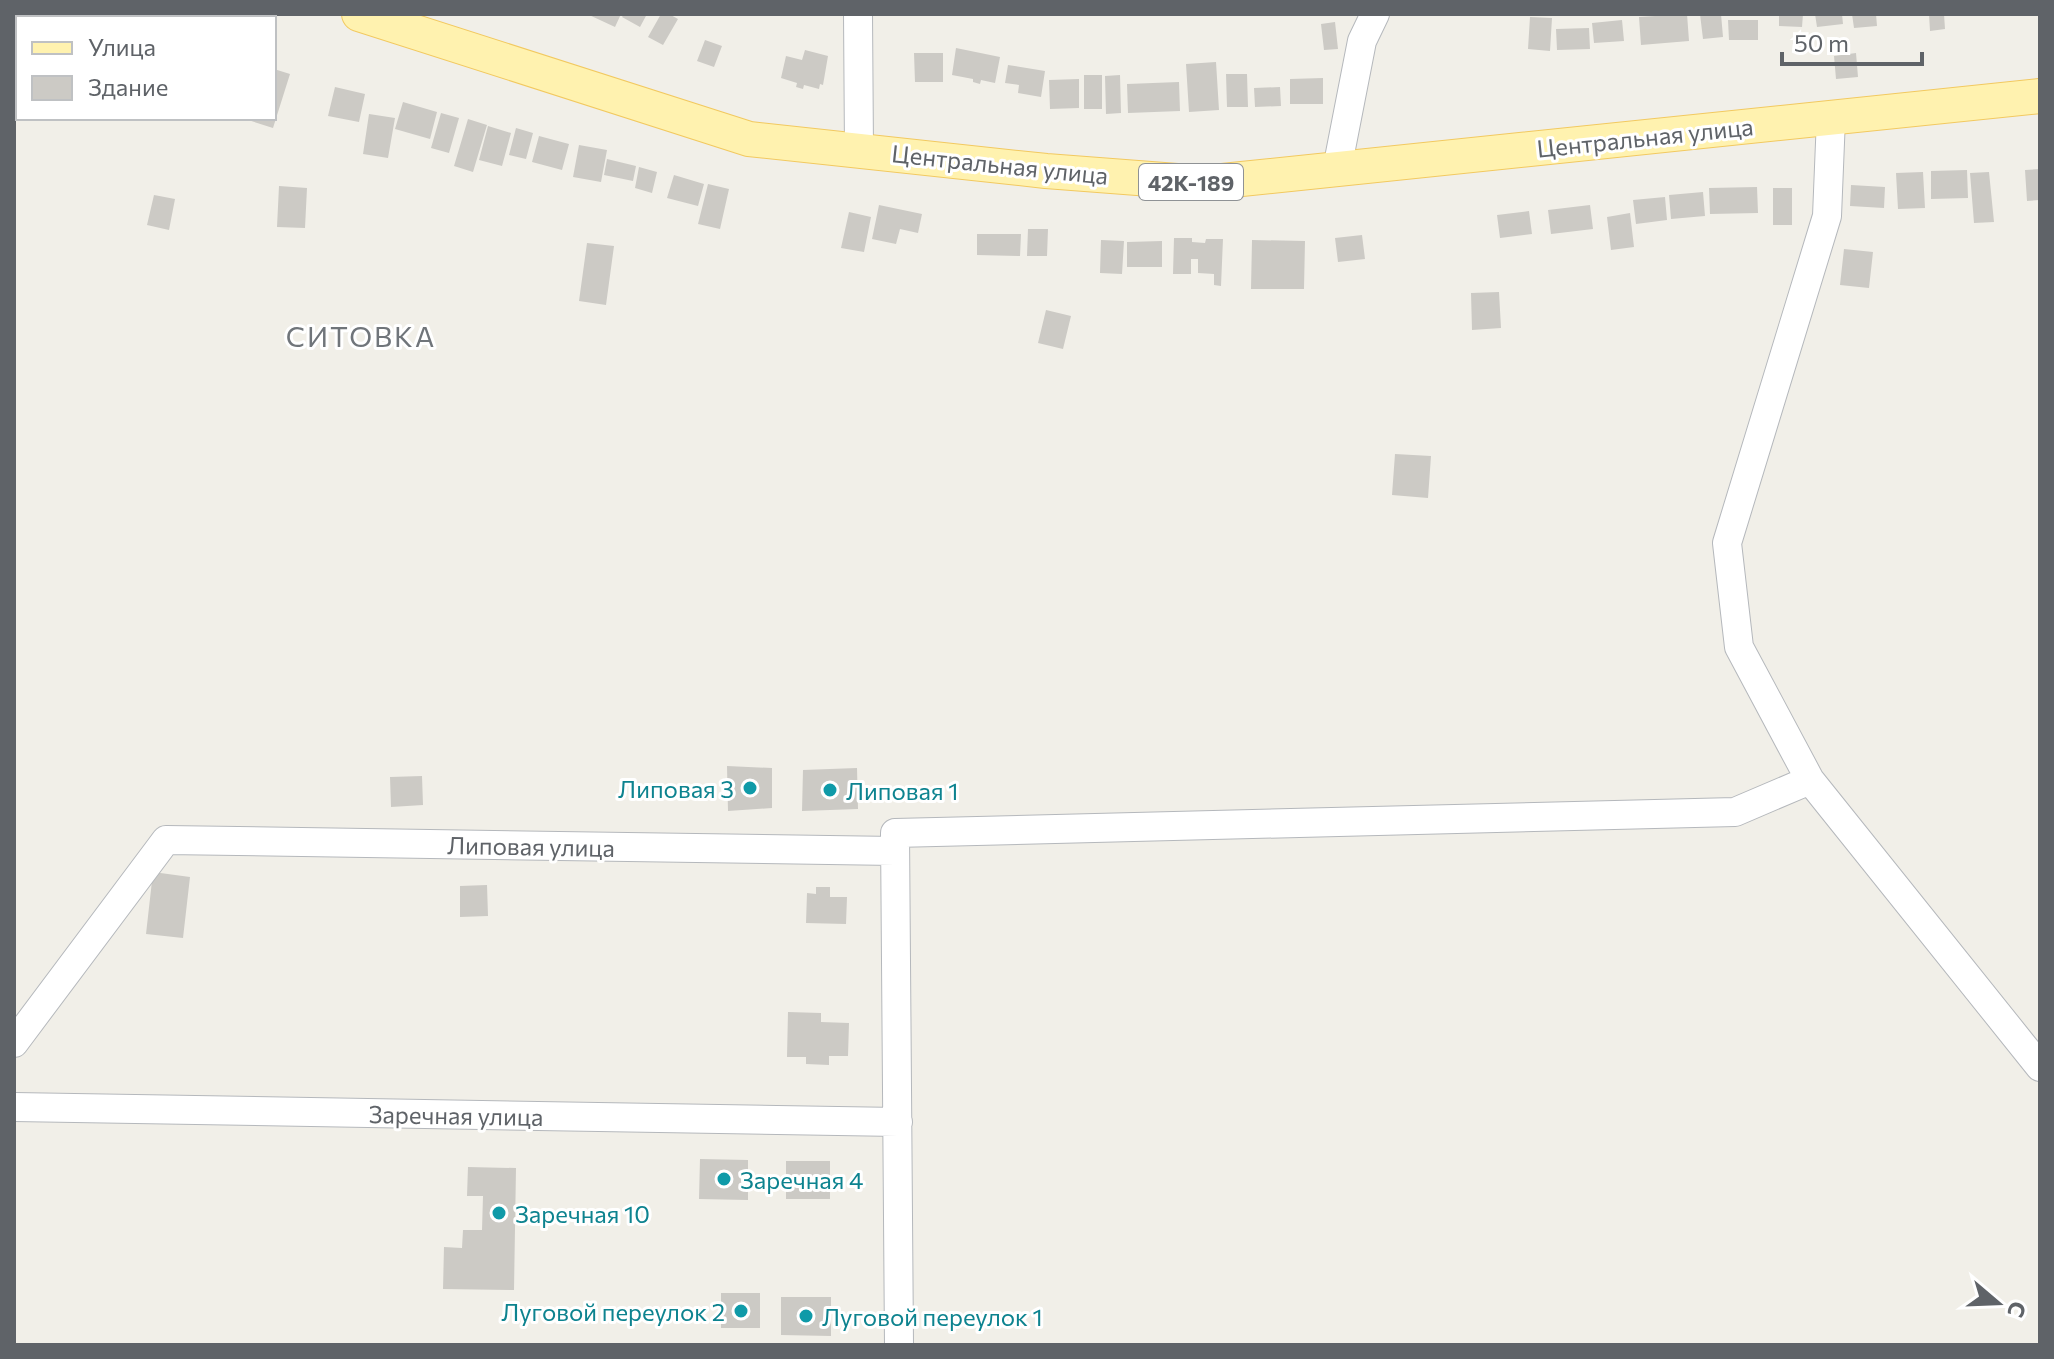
<svg xmlns="http://www.w3.org/2000/svg" width="2054" height="1359" viewBox="0 0 2054 1359" font-family="Commissioner,sans-serif">
<style>
.building{fill:#cccac5}
.lines{fill:none;stroke-linecap:round;stroke-linejoin:round}
.minor-casing{stroke:#b5b8bc;stroke-width:30}
.major-casing{stroke:#f2c960;stroke-width:36}
.minor{stroke:#fff;stroke-width:28}
.major{stroke:#fff2af;stroke-width:34}
.culture-dot{fill:#0f9aa8;stroke:#fff;stroke-width:3}
.labels{text-anchor:middle;dominant-baseline:central;stroke-width:6;stroke-linejoin:round;paint-order:stroke}
.shield{fill:#fff;stroke:#8f9295;stroke-width:2}
.shield-label{font-size:22px;font-weight:bold;fill:#5f6368}
.street-label{font-size:24px;fill:#5f6368;stroke:#fff}
.culture-label{font-size:24px;fill:#0d838f;stroke:#fff;text-anchor:start}
.quarter-label{font-size:28px;letter-spacing:2px;fill:#70757a;stroke:#fff}
</style>
<rect width="100%" height="100%" fill="#f1efe8"/>
<path class="building" d="M 587,14 L 621,14 L 615,27 Z
M 624,14 L 647,14 L 640,27 L 622,17 Z
M 661,14 L 669,14 L 678,19 L 663,45 L 648,37 Z
M 1687,14 L 1689,41 L 1641,45 L 1639,17 Z
M 1700,14 L 1721,14 L 1723,37 L 1703,39 Z
M 1779,14 L 1803,14 L 1802,27 L 1779,26 Z
M 1815,14 L 1842,14 L 1843,24 L 1817,27 Z
M 1852,14 L 1876,14 L 1877,26 L 1854,28 Z
M 1929,14 L 1944,14 L 1945,29 L 1930,31 Z
M 1530,17 L 1552,18 L 1550,51 L 1528,49 Z
M 1622,20 L 1624,41 L 1594,43 L 1592,23 Z
M 1728,20 L 1758,20 L 1758,40 L 1729,40 Z
M 1335,22 L 1338,49 L 1324,50 L 1321,24 Z
M 1589,28 L 1590,49 L 1557,50 L 1556,29 Z
M 705,40 L 722,46 L 714,67 L 697,61 Z
M 956,48 L 1000,57 L 995,83 L 981,80 L 980,84 L 973,82 L 973,79 L 952,75 Z
M 805,50 L 828,56 L 823,85 L 820,84 L 819,89 L 804,85 L 803,89 L 796,87 L 797,83 L 781,78 L 786,56 L 802,60 Z
M 914,53 L 943,53 L 943,82 L 915,82 Z
M 1856,53 L 1858,77 L 1836,79 L 1834,56 Z
M 1216,62 L 1219,110 L 1189,112 L 1186,64 Z
M 1008,65 L 1045,71 L 1041,97 L 1018,93 L 1019,85 L 1005,83 Z
M 274,69 L 290,74 L 273,128 L 245,119 L 274,118 Z
M 1226,74 L 1247,74 L 1248,107 L 1227,107 Z
M 1084,75 L 1102,75 L 1102,109 L 1084,109 Z
M 1120,75 L 1121,113 L 1106,114 L 1105,76 Z
M 1323,78 L 1323,104 L 1290,104 L 1290,79 Z
M 1079,79 L 1079,108 L 1050,109 L 1049,80 Z
M 1179,82 L 1180,111 L 1128,113 L 1127,84 Z
M 335,87 L 365,94 L 359,122 L 328,116 Z
M 1280,87 L 1281,106 L 1255,107 L 1254,88 Z
M 403,102 L 437,112 L 430,139 L 395,129 Z
M 441,113 L 459,118 L 449,153 L 431,148 Z
M 369,114 L 395,118 L 388,158 L 363,154 Z
M 468,119 L 487,125 L 473,172 L 454,166 Z
M 488,126 L 511,133 L 502,166 L 479,160 Z
M 516,128 L 533,133 L 526,159 L 509,155 Z
M 539,136 L 569,144 L 562,170 L 532,162 Z
M 579,145 L 607,150 L 601,182 L 573,177 Z
M 607,159 L 636,166 L 633,181 L 604,175 Z
M 639,167 L 657,172 L 652,193 L 635,188 Z
M 2040,169 L 2040,200 L 2027,201 L 2025,170 Z
M 1967,170 L 1968,198 L 1931,199 L 1931,171 Z
M 1923,172 L 1925,208 L 1898,209 L 1896,173 Z
M 1989,172 L 1994,222 L 1974,223 L 1970,173 Z
M 674,175 L 704,184 L 698,206 L 667,198 Z
M 708,184 L 729,189 L 720,229 L 698,224 Z
M 1851,185 L 1885,187 L 1884,208 L 1850,206 Z
M 279,186 L 307,188 L 305,228 L 277,227 Z
M 1757,187 L 1758,213 L 1710,214 L 1709,188 Z
M 1773,188 L 1792,188 L 1792,225 L 1773,225 Z
M 1703,192 L 1705,216 L 1671,219 L 1669,195 Z
M 154,195 L 175,199 L 169,230 L 147,225 Z
M 1665,197 L 1667,220 L 1636,224 L 1633,200 Z
M 879,205 L 922,214 L 918,233 L 900,229 L 896,244 L 872,239 Z
M 1590,205 L 1593,229 L 1551,234 L 1548,210 Z
M 1529,211 L 1532,234 L 1500,238 L 1497,215 Z
M 849,212 L 871,217 L 864,252 L 841,248 Z
M 1630,213 L 1634,247 L 1611,250 L 1607,217 Z
M 1028,229 L 1048,229 L 1047,256 L 1027,256 Z
M 977,234 L 1021,234 L 1020,256 L 977,255 Z
M 1362,235 L 1365,259 L 1338,262 L 1335,238 Z
M 1174,238 L 1192,238 L 1192,242 L 1205,243 L 1206,239 L 1223,239 L 1221,286 L 1214,285 L 1214,274 L 1198,273 L 1198,259 L 1191,259 L 1191,274 L 1173,274 Z
M 1101,240 L 1124,241 L 1122,274 L 1100,273 Z
M 1252,240 L 1305,241 L 1304,289 L 1251,289 Z
M 1162,241 L 1162,267 L 1127,267 L 1127,242 Z
M 587,243 L 614,246 L 606,305 L 579,301 Z
M 1844,249 L 1873,252 L 1869,288 L 1840,285 Z
M 1499,292 L 1501,328 L 1472,330 L 1471,293 Z
M 1046,310 L 1071,316 L 1063,349 L 1038,343 Z
M 1395,454 L 1431,456 L 1428,498 L 1392,495 Z
M 727,766 L 772,768 L 772,808 L 728,811 Z
M 857,768 L 858,809 L 802,811 L 803,770 Z
M 422,776 L 423,805 L 391,807 L 390,777 Z
M 153,872 L 190,877 L 183,938 L 146,934 Z
M 487,885 L 488,916 L 460,917 L 460,886 Z
M 816,887 L 830,887 L 830,897 L 847,897 L 846,924 L 806,923 L 807,893 L 816,894 Z
M 788,1012 L 821,1013 L 821,1022 L 849,1023 L 848,1056 L 829,1056 L 829,1065 L 806,1064 L 806,1057 L 787,1057 Z
M 700,1159 L 748,1160 L 748,1200 L 699,1199 Z
M 786,1161 L 830,1161 L 830,1199 L 786,1199 Z
M 468,1167 L 516,1168 L 514,1290 L 443,1289 L 444,1247 L 462,1248 L 463,1230 L 482,1230 L 483,1196 L 467,1196 Z
M 721,1293 L 760,1293 L 760,1328 L 721,1328 Z
M 781,1297 L 831,1297 L 831,1336 L 781,1335 Z"/>
<g class="lines">
<g class="minor-casing">
<path id="minor" d="M 858,14 L 859,150
M 1831,118 L 1827,216 L 1727,543 L 1739,647 L 1810,780 L 2040,1067
M 1337,169 L 1362,41 L 1375,14
M 14,1043 L 166,840 L 895,851
M 14,1107 L 898,1122
M 899,1345 L 895,833 L 1735,812 L 1810,780"/>
</g>
<g class="major-casing">
<path id="major" d="M 359,14 L 749,139 L 1046,171 L 1203,183 L 2040,96"/>
</g>
<use href="#minor" class="minor"/>
<use href="#major" class="major"/>
</g>
<g class="culture-dot">
<circle cx="750" cy="788" r="8"/>
<circle cx="830" cy="790" r="8"/>
<circle cx="724" cy="1179" r="8"/>
<circle cx="499" cy="1213" r="8"/>
<circle cx="741" cy="1311" r="8"/>
<circle cx="806" cy="1316" r="8"/>
</g>
<g class="labels">
<rect class="shield" x="1139" y="164" width="104" height="36" rx="6"/>
<g class="shield-label">
<text x="1191" y="182">42К-189</text>
</g>
<g class="street-label">
<text transform="translate(1645 137) rotate(-6)">Центральная улица</text>
<text transform="translate(1000 164) rotate(6)">Центральная улица</text>
<text transform="translate(531 846) rotate(1)">Липовая улица</text>
<text transform="translate(456 1115) rotate(1)">Заречная улица</text>
</g>
<g class="culture-label">
<text x="734" y="788" text-anchor="end">Липовая 3</text>
<text x="846" y="790">Липовая 1</text>
<text x="740" y="1179">Заречная 4</text>
<text x="515" y="1213">Заречная 10</text>
<text x="725" y="1311" text-anchor="end">Луговой переулок 2</text>
<text x="822" y="1316">Луговой переулок 1</text>
</g>
<g class="quarter-label">
<text x="361" y="336">СИТОВКА</text>
</g>
</g>
<rect width="2054" height="1359" fill="none" stroke="#5f6368" stroke-width="32"/>
<rect x="16" y="16" width="260" height="104" fill="#ffffff" stroke="#bfc1c3" stroke-width="2"/>
<rect x="32" y="42" width="40" height="12" fill="#fff2af" stroke="#bfc1c3" stroke-width="2"/>
<text x="88" y="56" font-size="24" fill="#5f6368">Улица</text>
<rect x="32" y="76" width="40" height="24" fill="#cccac5" stroke="#bfc1c3" stroke-width="2"/>
<text x="88" y="96" font-size="24" fill="#5f6368">Здание</text>
<g transform="translate(1998 1303) rotate(109)" stroke="#ffffff" stroke-width="6" paint-order="stroke">
<path d="M0-6L14 30L0 20L-14 30Z" fill="#5f6368"/>
<text y="-12" font-size="22" font-weight="bold" text-anchor="middle" fill="#5f6368">С</text>
</g>
<path d="M1782 52v12h140v-12" fill="none" stroke="#5f6368" stroke-width="4"/>
<text x="1794" y="52" font-size="24" fill="#5f6368" stroke="#ffffff" stroke-width="6" paint-order="stroke">50 m</text>
</svg>
